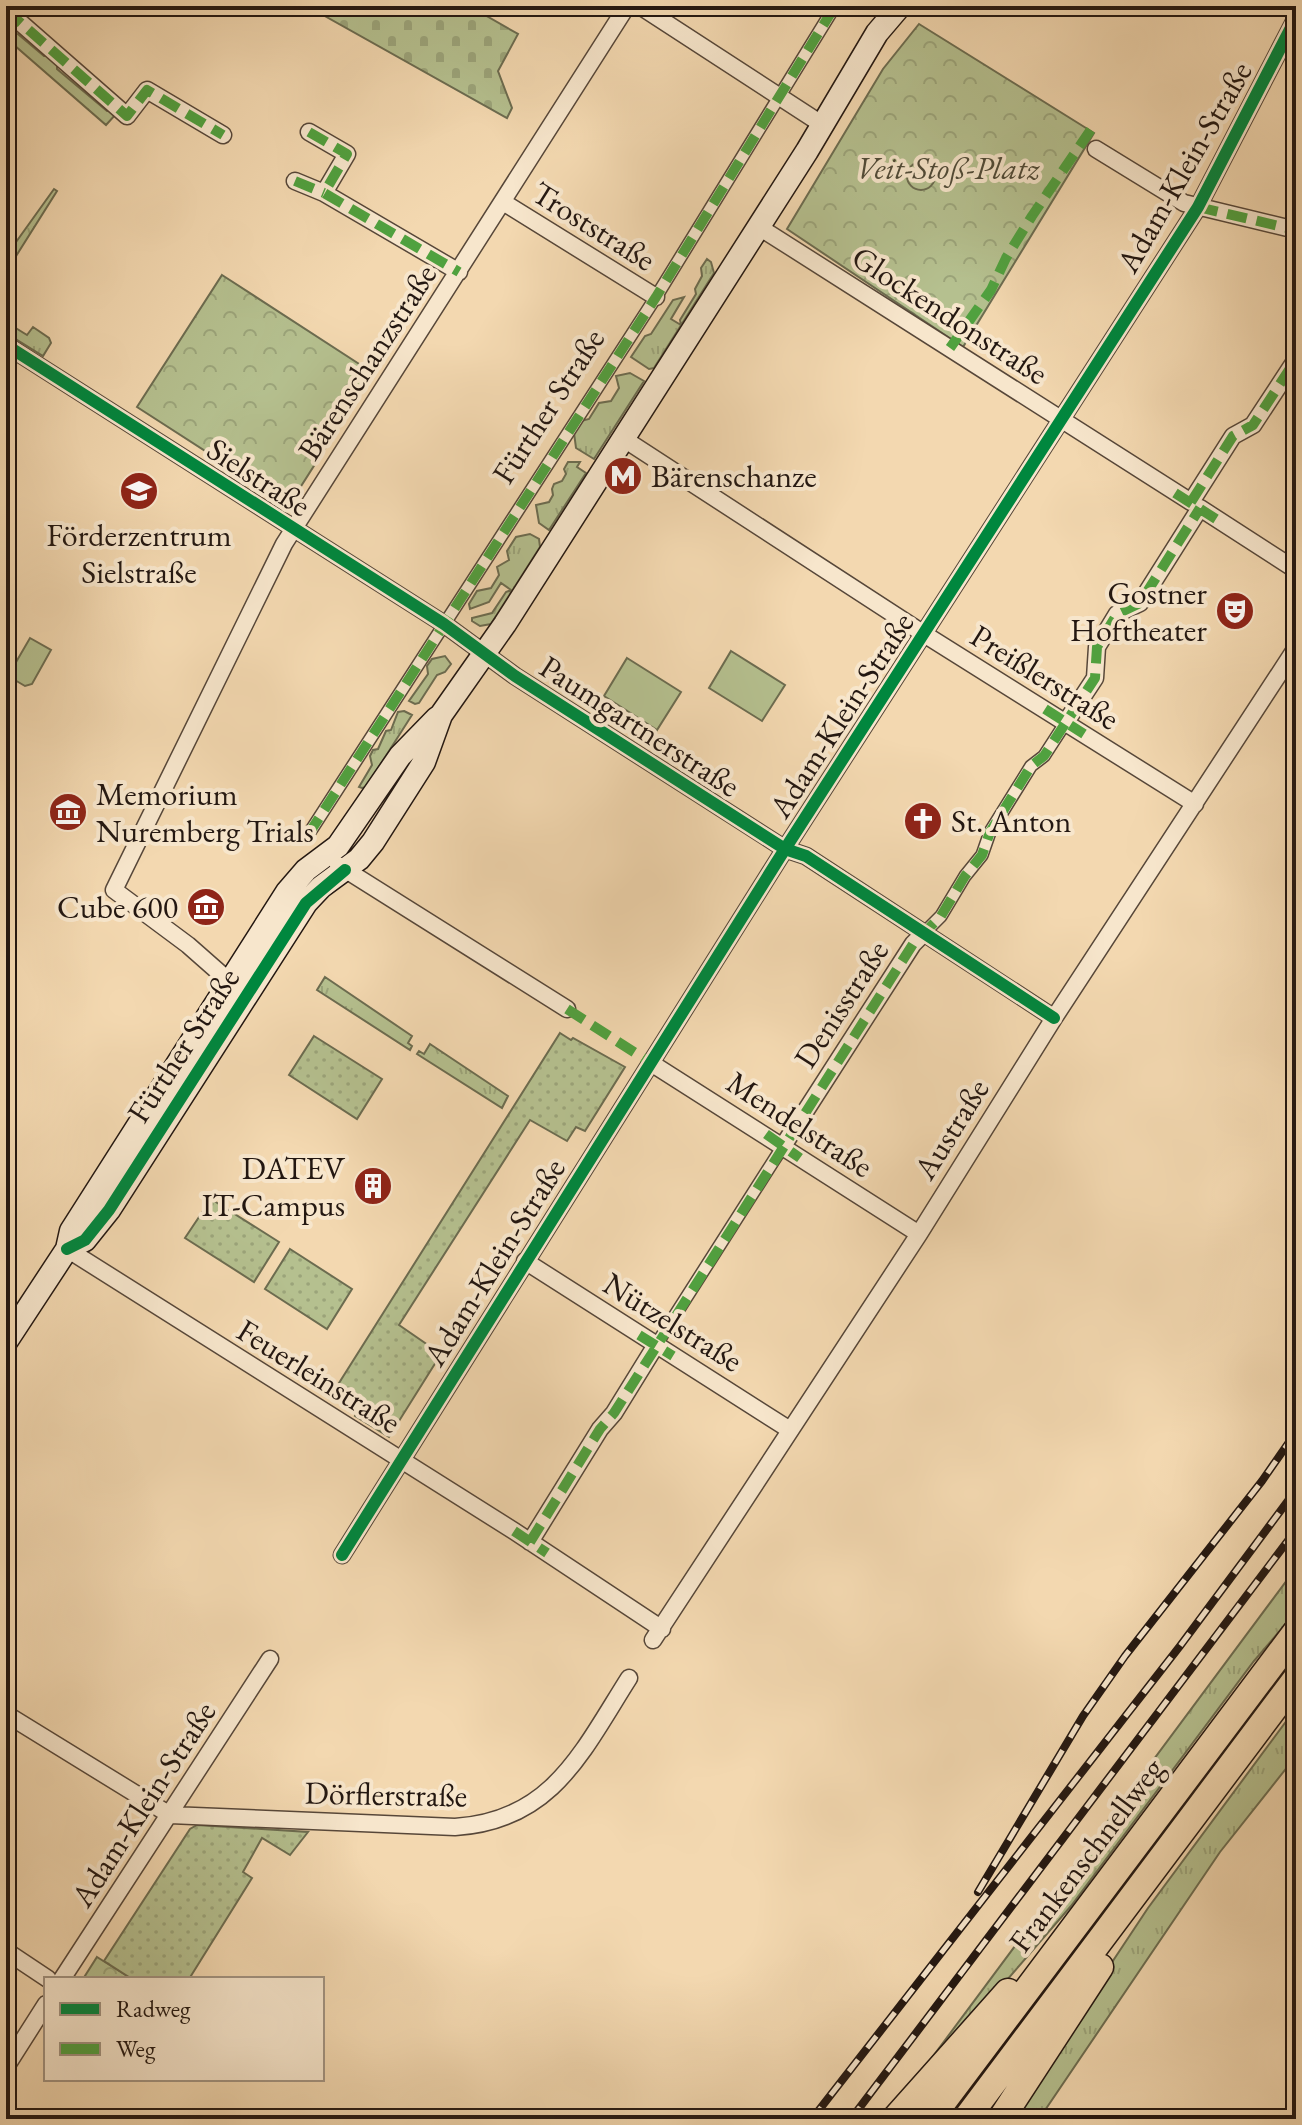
<svg xmlns="http://www.w3.org/2000/svg" width="1302" height="2125" viewBox="0 0 1302 2125" font-family="'EB Garamond',serif">
<style>
.grass{fill:url(#grass-tufts);stroke:#6c6c50;stroke-width:2}
.forest{fill:url(#forest-crowns);stroke:#6c6c50;stroke-width:2}
.cemetery{fill:url(#cemetery-stones);stroke:#6c6c50;stroke-width:2}
.garden{fill:url(#garden-dots);stroke:#6c6c50;stroke-width:2}
.pitch{fill:#b5c08f;stroke:#6c6c50;stroke-width:2}
.lines{fill:none;stroke-linecap:round;stroke-linejoin:round}
.pedestrian-casing{stroke:#574739;stroke-width:14}
.minor-casing{stroke:#574739;stroke-width:19}
.secondary-casing{stroke:#231711;stroke-width:25}
.trunk-casing{stroke:#231711;stroke-width:29}
.pedestrian{stroke:#f7e6cc;stroke-width:11}
.minor{stroke:#f7e6cc;stroke-width:16}
.secondary{stroke:#f7e6cc;stroke-width:22}
.trunk{stroke:#f3d8b0;stroke-width:26}
.rail-casing{stroke:#231711;stroke-width:8}
.rail{stroke:#f7e6cc;stroke-width:5;stroke-dasharray:15;stroke-linecap:butt}
.quiet{stroke:#50a13f;stroke-width:10;stroke-dasharray:20 10;stroke-linecap:butt}
.cycleway-casing{stroke:#f7e6cc;stroke-width:17}
.cycleway{stroke:#00873e;stroke-width:12}
.labels{text-anchor:middle;dominant-baseline:central;stroke-width:8;stroke-linejoin:round;paint-order:stroke}
.street-label{font-size:32px;fill:#231711;stroke:#f7e6cc}
.park-label{font-size:32px;font-style:italic;fill:#4f4a37;stroke:#f7e6cc}
.poi-label{font-size:32px;fill:#231711;stroke:#f7e6cc;text-anchor:start}
</style>
<defs>
<pattern id="grass-tufts" width="24" height="20" patternUnits="userSpaceOnUse" patternTransform="scale(2)"><rect width="24" height="20" fill="#b5c08f"/><path d="M3 7l-1-3M5 7V3M7 7l1-3M15 17l-1-3M17 17v-4M19 17l1-3" fill="none" stroke="#9ba47a"/></pattern>
<pattern id="forest-crowns" width="20" height="18" patternUnits="userSpaceOnUse" patternTransform="scale(2)"><rect width="20" height="18" fill="#b5c08f"/><path d="M2 6a3 3 0 1 1 6 0M12 15a3 3 0 1 1 6 0" fill="none" stroke="#9ba47a"/></pattern>
<pattern id="cemetery-stones" width="16" height="16" patternUnits="userSpaceOnUse" patternTransform="scale(2)"><rect width="16" height="16" fill="#b5c08f"/><path d="M2 7V4a2 2 0 0 1 4 0v3zM10 15v-3a2 2 0 0 1 4 0v3z" fill="#9ba47a"/></pattern>
<pattern id="garden-dots" width="8" height="8" patternUnits="userSpaceOnUse" patternTransform="scale(2)"><rect width="8" height="8" fill="#b5c08f"/><path d="M2 2h.1M6 6h.1" fill="none" stroke="#9ba47a" stroke-width="1.8" stroke-linecap="round"/></pattern>
</defs>
<rect width="100%" height="100%" fill="#f3d8b0"/>
<filter id="stains"><feTurbulence type="fractalNoise" baseFrequency=".0025" numOctaves="4"/><feColorMatrix values="0 0 0 0 .2 0 0 0 0 .09 0 0 0 0 .02 0 0 0 .5 -.17"/></filter>
<radialGradient id="worn" r=".72"><stop offset=".6" stop-color="#630" stop-opacity="0"/><stop offset="1" stop-color="#630" stop-opacity=".3"/></radialGradient>
<path class="grass" d="M 10,20 L 21,30 L 18,34 L 44,56 L 51,56 L 57,61 L 57,69 L 107,111 L 113,110 L 117,113 L 106,125 L 6,38 L 6,24 Z
M 54,189 L 57,191 L 6,272 L 6,256 Z
M 707,259 L 711,262 L 714,273 L 654,368 L 649,369 L 631,357 L 645,336 L 651,334 L 673,300 L 684,297 L 671,319 L 681,325 L 680,320 L 696,294 L 695,289 L 702,276 L 701,268 Z
M 6,322 L 27,335 L 33,327 L 49,338 L 51,343 L 43,356 L 6,333 Z
M 630,373 L 644,381 L 594,459 L 576,448 L 574,433 L 581,421 L 589,419 L 599,403 L 611,401 L 619,388 L 616,376 Z
M 568,462 L 580,462 L 577,467 L 586,473 L 549,530 L 539,523 L 536,505 L 549,502 L 553,495 L 552,489 L 554,484 L 562,481 L 566,474 L 564,469 Z
M 530,534 L 539,539 L 540,547 L 491,624 L 480,626 L 472,621 L 472,618 L 492,613 L 506,592 L 511,590 L 501,583 L 489,602 L 470,609 L 469,604 L 477,591 L 491,588 L 499,575 L 497,567 L 509,560 L 507,551 L 516,537 Z
M 445,656 L 451,664 L 445,672 L 437,675 L 419,703 L 415,704 L 409,701 L 428,674 L 427,666 L 432,659 Z
M 404,711 L 412,715 L 366,787 L 362,788 L 359,787 L 372,765 L 370,756 L 373,750 L 378,749 L 386,731 L 391,730 L 398,712 Z
M 325,977 L 412,1036 L 408,1043 L 412,1046 L 410,1050 L 317,990 Z
M 430,1044 L 508,1096 L 502,1108 L 417,1054 L 419,1051 L 424,1054 Z
M 1296,1568 L 1296,1612 L 1254,1661 L 1071,1906 L 942,2055 L 931,2059 Z
M 1296,1708 L 1296,1756 L 1220,1852 L 1039,2119 L 1008,2119 L 1148,1908 Z"/>
<path class="forest" d="M 919,24 L 1094,133 L 963,347 L 787,229 L 883,69 Z
M 222,275 L 373,373 L 289,505 L 137,407 Z
M 97,1957 L 132,1979 L 83,1979 Z"/>
<path class="cemetery" d="M 307,6 L 469,6 L 518,34 L 498,71 L 512,108 L 507,118 Z"/>
<path class="garden" d="M 560,1033 L 571,1040 L 573,1038 L 625,1067 L 585,1131 L 576,1127 L 567,1141 L 530,1120 L 399,1325 L 441,1354 L 389,1437 L 355,1416 L 364,1400 L 339,1383 Z
M 314,1036 L 382,1079 L 357,1119 L 289,1075 Z
M 211,1199 L 279,1242 L 254,1282 L 185,1238 Z
M 290,1249 L 352,1289 L 327,1329 L 265,1289 Z
M 197,1825 L 308,1832 L 290,1855 L 262,1838 L 243,1872 L 252,1878 L 189,1979 L 132,1979 L 104,1961 L 190,1829 Z"/>
<path class="pitch" d="M907 176a14 14 0 1 1 28 0a14 14 0 1 1-28 0Z
M 30,638 L 51,650 L 32,684 L 25,686 L 8,676 Z
M 731,651 L 785,685 L 762,721 L 709,688 Z
M 627,658 L 681,692 L 657,730 L 604,696 Z"/>
<g class="lines">
<g class="pedestrian-casing">
<path id="pedestrian" d="M 308,835 L 656,297 L 835,6
M 924,933 L 941,916 L 965,876 L 982,855 L 990,832 L 1031,766 L 1044,756 L 1066,722
M 656,1345 L 783,1146"/>
</g>
<g class="minor-casing">
<path id="minor" d="M 640,6 L 823,125
M 6,10 L 127,116 L 147,90 L 223,135
M 309,132 L 347,154 L 324,193 L 459,272
M 1096,149 L 1184,203 L 1296,230
M 295,181 L 324,193
M 503,202 L 656,297
M 759,227 L 1191,502 L 1233,436 L 1253,425 L 1295,361 L 1296,355
M 6,345 L 444,624 L 515,676 L 785,849 L 806,856 L 1054,1018
M 624,439 L 924,634 L 1195,804
M 1066,722 L 1095,678 L 1097,647 L 1117,614 L 1140,603 L 1200,508 L 1296,570
M 338,865 L 567,1009
M 230,982 L 188,945 L 114,890 L 284,544 L 627,6
M 651,1063 L 919,1234
M 783,1146 L 913,944 L 924,933
M 67,1249 L 514,1531 L 662,1629
M 525,1261 L 790,1430
M 530,1542 L 600,1429 L 614,1413 L 656,1345
M 342,1555 L 785,849 L 1198,207 L 1296,18
M 653,1640 L 919,1234 L 1054,1018 L 1296,648
M 6,1714 L 170,1815 L 455,1827 C 552,1821 582,1752 629,1678
M 6,1951 L 48,1979
M 62,1979 L 270,1659
M 6,2067 L 46,2004"/>
</g>
<g class="secondary-casing">
<path id="secondary" d="M 67,1249 L 85,1240 L 109,1210 L 306,903 L 321,887 L 359,859 L 373,842 L 424,762 L 441,715 L 505,624 L 807,151 L 877,33 L 900,6
M 6,1342 L 67,1249 L 71,1231 L 287,892 L 306,870 L 338,846 L 400,756 L 437,718"/>
</g>
<g class="trunk-casing">
<path id="trunk" d="M 895,2119 L 1008,1992
M 930,2119 L 1296,1632
M 966,2119 L 1296,1679
M 1001,2119 L 1100,1967"/>
</g>
<use href="#pedestrian" class="pedestrian"/>
<use href="#minor" class="minor"/>
<use href="#secondary" class="secondary"/>
<use href="#trunk" class="trunk"/>
<g class="rail-casing">
<path id="rail" d="M 978,1892 L 1083,1716 L 1125,1656 L 1262,1481 L 1296,1432
M 812,2119 L 1180,1646 L 1296,1490
M 851,2119 L 1296,1530"/>
</g>
<use href="#rail" class="rail"/>
<path class="quiet" d="M 6,10 L 127,116 L 147,90 L 223,135
M 309,132 L 347,154 L 324,193 L 459,272
M 295,181 L 324,193
M 1198,207 L 1296,230
M 950,348 L 991,290 L 1006,258 L 1032,216 L 1092,128
M 1175,493 L 1216,519
M 1191,502 L 1233,436 L 1253,425 L 1295,361 L 1296,355
M 1045,709 L 1084,734
M 308,835 L 656,297 L 835,6
M 567,1009 L 651,1063
M 766,1134 L 800,1158
M 639,1335 L 673,1356
M 514,1531 L 547,1553
M 530,1542 L 600,1429 L 614,1413 L 913,944 L 941,916 L 965,876 L 982,855 L 990,832 L 1031,766 L 1044,756 L 1095,678 L 1097,647 L 1117,614 L 1140,603 L 1200,508"/>
<g class="cycleway-casing">
<path id="cycleway" d="M 6,345 L 444,624 L 515,676 L 785,849 L 806,856 L 1054,1018
M 67,1249 L 85,1240 L 109,1210 L 306,903 L 345,870
M 342,1555 L 785,849 L 1198,207 L 1296,18"/>
</g>
<use href="#cycleway" class="cycleway"/>
</g>
<defs>
<g id="metro-disc" transform="scale(2)"><circle r="9.5" fill="#8f2418" stroke="#f7e6cc"/><path d="M-5.5 5V-5H-3L0 0L3-5H5.5V5H3V-.5L0 4L-3-.5V5Z" fill="#fff"/></g>
<g id="school-disc" transform="scale(2)"><circle r="9.5" fill="#8f2418" stroke="#f7e6cc"/><path d="M0-5L7-2L0 1L-7-2ZM-4 1L0 2.5L4 1V4Q0 6-4 4Z" fill="#fff"/></g>
<g id="theatre-disc" transform="scale(2)"><circle r="9.5" fill="#8f2418" stroke="#f7e6cc"/><path d="M-5-5.5Q0-4 5-5.5V0Q5 5 0 6Q-5 5-5 0ZM-3.3-2.5H-1v1.5H-3.3ZM1-2.5H3.3v1.5H1ZM-2.8 1Q0 5.5 2.8 1Z" fill="#fff"/></g>
<g id="museum-disc" transform="scale(2)"><circle r="9.5" fill="#8f2418" stroke="#f7e6cc"/><path d="M0-6L6-3V-2H-6V-3ZM-5-1h2V3h-2ZM-1-1h2V3h-2ZM3-1h2V3H3ZM-6 4H6V6H-6Z" fill="#fff"/></g>
<g id="church-disc" transform="scale(2)"><circle r="9.5" fill="#8f2418" stroke="#f7e6cc"/><path d="M-1.2-6h2.4v3.5h3.3v2.4h-3.3V6h-2.4V-.1h-3.3v-2.4h3.3Z" fill="#fff"/></g>
<g id="building-disc" transform="scale(2)"><circle r="9.5" fill="#8f2418" stroke="#f7e6cc"/><path d="M-4-6H4V6H1V3H-1V6H-4ZM-2.5-4.3h1.7v1.8h-1.7ZM.8-4.3h1.7v1.8H.8ZM-2.5-1h1.7V.8h-1.7ZM.8-1h1.7V.8H.8Z" fill="#fff"/></g>
</defs>
<g fill-rule="evenodd">
<use href="#metro-disc" x="623" y="476"/>
<use href="#school-disc" x="139" y="491"/>
<use href="#theatre-disc" x="1235" y="611"/>
<use href="#museum-disc" x="68" y="812"/>
<use href="#church-disc" x="923" y="821"/>
<use href="#museum-disc" x="206" y="907"/>
<use href="#building-disc" x="373" y="1186"/>
</g>
<g class="labels">
<g class="street-label">
<text transform="translate(1184 167) rotate(-60)">Adam-Klein-Straße</text>
<text transform="translate(594 226) rotate(32)">Troststraße</text>
<text transform="translate(950 315) rotate(33)">Glockendonstraße</text>
<text transform="translate(367 362) rotate(-57)">Bärenschanzstraße</text>
<text transform="translate(548 406) rotate(-57)">Fürther Straße</text>
<text transform="translate(259 477) rotate(33)">Sielstraße</text>
<text transform="translate(1045 677) rotate(32)">Preißlerstraße</text>
<text transform="translate(841 715) rotate(-57)">Adam-Klein-Straße</text>
<text transform="translate(640 726) rotate(33)">Paumgartnerstraße</text>
<text transform="translate(841 1004) rotate(-57)">Denisstraße</text>
<text transform="translate(183 1045) rotate(-57)">Fürther Straße</text>
<text transform="translate(800 1124) rotate(33)">Mendelstraße</text>
<text transform="translate(951 1129) rotate(-58)">Austraße</text>
<text transform="translate(494 1262) rotate(-58)">Adam-Klein-Straße</text>
<text transform="translate(673 1322) rotate(32)">Nützelstraße</text>
<text transform="translate(319 1376) rotate(32)">Feuerleinstraße</text>
<text transform="translate(386 1794) rotate(1)">Dörflerstraße</text>
<text transform="translate(143 1804) rotate(-57)">Adam-Klein-Straße</text>
<text transform="translate(1086 1855) rotate(-53)">Frankenschnellweg</text>
</g>
<g class="park-label">
<text x="948" y="168">Veit-Stoß-Platz</text>
</g>
<g class="poi-label">
<text x="651" y="476">Bärenschanze</text>
<text x="139" y="535" text-anchor="middle">Förderzentrum<tspan x="139" dy="37">Sielstraße</tspan></text>
<text x="1207" y="593" text-anchor="end">Gostner<tspan x="1207" dy="37">Hoftheater</tspan></text>
<text x="96" y="794">Memorium<tspan x="96" dy="37">Nuremberg Trials</tspan></text>
<text x="951" y="821">St. Anton</text>
<text x="178" y="907" text-anchor="end">Cube 600</text>
<text x="345" y="1168" text-anchor="end">DATEV<tspan x="345" dy="37">IT-Campus</tspan></text>
</g>
</g>
<rect width="1302" height="2125" fill="none" stroke="#f3d8b0" stroke-width="32"/>
<rect x="8" y="8" width="1286" height="2109" fill="none" stroke="#231711" stroke-width="4"/>
<rect x="16" y="16" width="1270" height="2093" fill="none" stroke="#231711" stroke-width="2"/>
<rect x="44" y="1977" width="280" height="104" fill="#f7e6cc" stroke="#a29381" stroke-width="2"/>
<rect x="60" y="2003" width="40" height="12" fill="#00873e" stroke="#a29381" stroke-width="2"/>
<text x="116" y="2017" font-size="24" fill="#231711">Radweg</text>
<rect x="60" y="2043" width="40" height="12" fill="#50a13f" stroke="#a29381" stroke-width="2"/>
<text x="116" y="2057" font-size="24" fill="#231711">Weg</text>
<rect width="100%" height="100%" filter="url(#stains)"/>
<rect width="100%" height="100%" fill="url(#worn)"/>
</svg>
